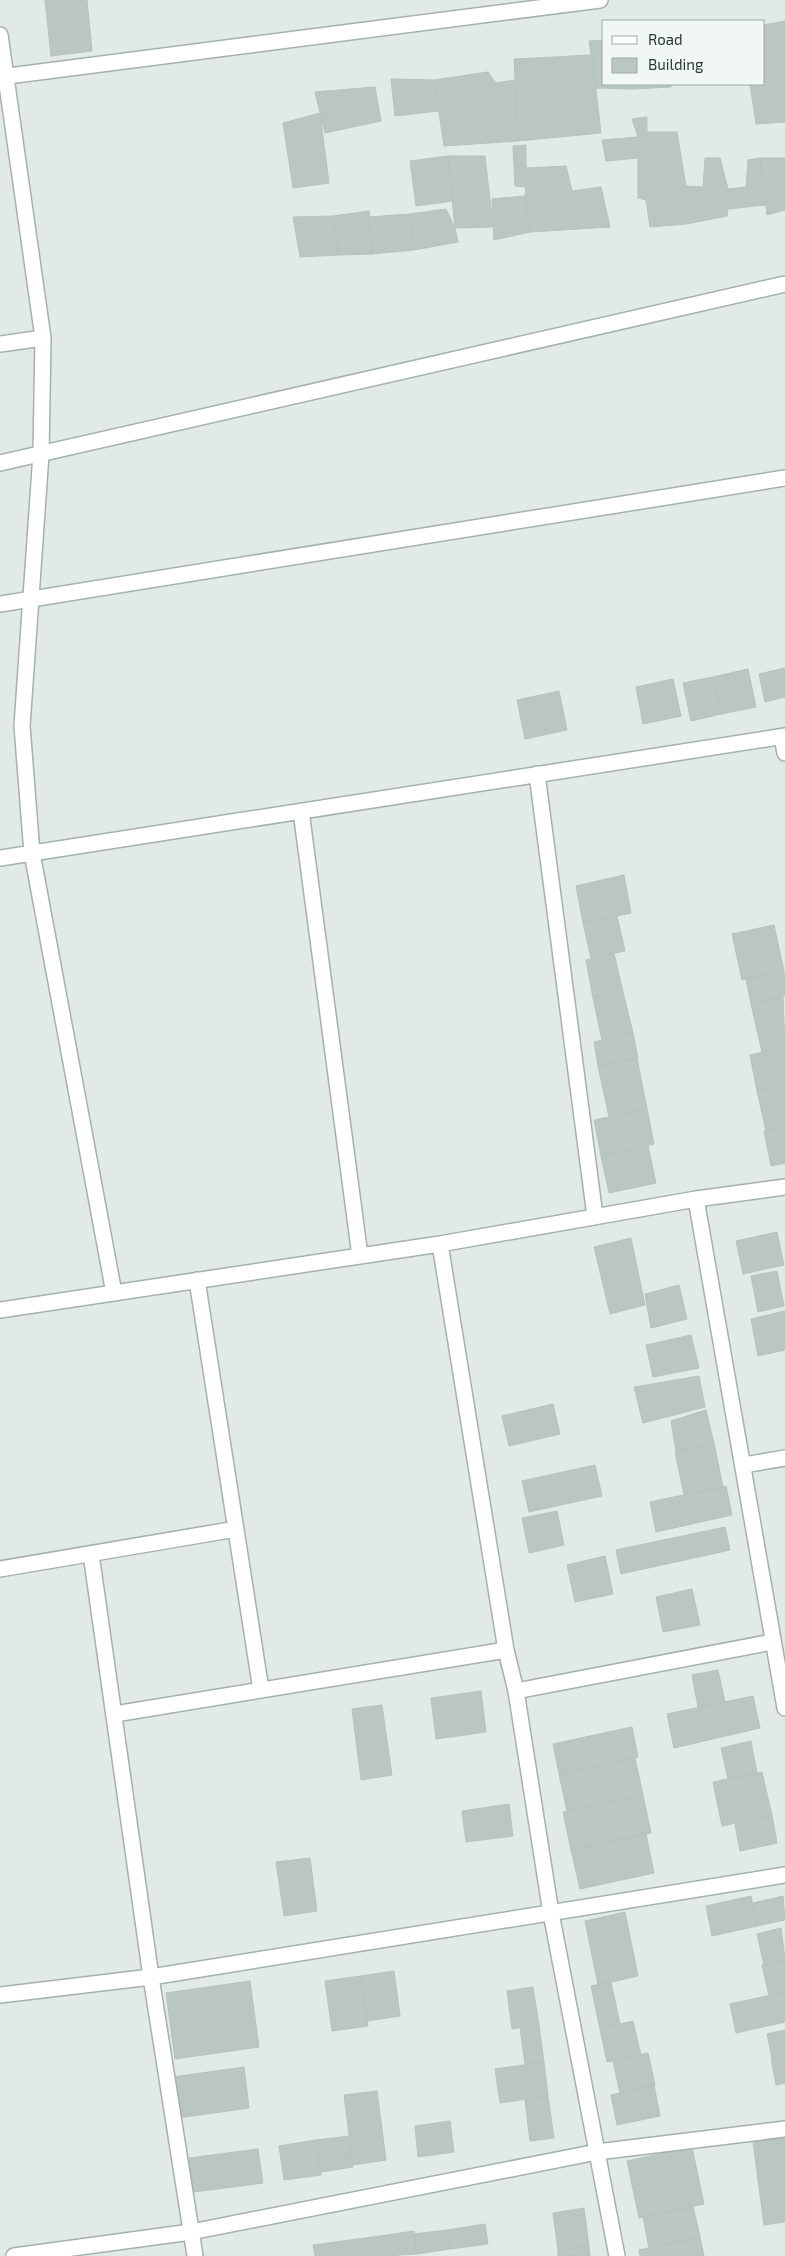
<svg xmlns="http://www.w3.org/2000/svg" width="785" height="2256" viewBox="0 0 785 2256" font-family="'Exo 2',sans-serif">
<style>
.building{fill:#bac7c1;stroke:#b4c3bc}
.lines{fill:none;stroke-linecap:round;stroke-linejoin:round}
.minor-casing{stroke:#a4b1ac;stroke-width:18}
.minor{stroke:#fff;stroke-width:15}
</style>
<rect width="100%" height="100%" fill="#e1eae6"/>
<path class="building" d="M 45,0 L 87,0 L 92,51 L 51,56 Z
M 785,21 L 785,122 L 756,124 L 750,84 L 764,84 L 764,25 Z
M 604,40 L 604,84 L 633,84 L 633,89 L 596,88 L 589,41 Z
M 592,55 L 601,133 L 518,141 L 514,59 Z
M 488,72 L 496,83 L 515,80 L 518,141 L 444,146 L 434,80 Z
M 391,79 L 434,80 L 439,111 L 395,116 Z
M 633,84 L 671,84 L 671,87 L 633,89 Z
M 375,87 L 381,121 L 325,133 L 315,92 Z
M 320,113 L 329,183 L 293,188 L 283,123 Z
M 647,117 L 647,132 L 677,132 L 686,186 L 703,187 L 705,158 L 720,158 L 728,189 L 746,187 L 748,160 L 760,158 L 765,205 L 728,209 L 727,216 L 686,224 L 650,227 L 646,200 L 638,198 L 638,158 L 606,161 L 602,140 L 638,137 L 632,119 Z
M 526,145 L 526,168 L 566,166 L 572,191 L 601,187 L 610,227 L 530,232 L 525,196 L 526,187 L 515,186 L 513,146 Z
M 448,156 L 485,156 L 493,227 L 455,228 Z
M 448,156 L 453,201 L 416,206 L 410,161 Z
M 760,158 L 785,158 L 785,210 L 767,215 Z
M 525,196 L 530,232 L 494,240 L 492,199 Z
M 446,209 L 455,228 L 458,242 L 414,250 L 410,214 Z
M 369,211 L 372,254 L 339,255 L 333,216 Z
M 410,214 L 414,250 L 372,254 L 369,217 Z
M 333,216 L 339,255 L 300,257 L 293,217 Z
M 785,668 L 785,697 L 765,702 L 759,674 Z
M 748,669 L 756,707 L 721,714 L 713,677 Z
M 713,677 L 721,714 L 691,721 L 683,683 Z
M 673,679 L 681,716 L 643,724 L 636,687 Z
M 559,691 L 567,730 L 525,739 L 517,700 Z
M 624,875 L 631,913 L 583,923 L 576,886 Z
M 617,916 L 625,951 L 591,958 L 583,923 Z
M 774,925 L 784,971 L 742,980 L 732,934 Z
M 614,953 L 623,992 L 593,998 L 586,960 Z
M 784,971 L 785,996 L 751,1004 L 746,979 Z
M 623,992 L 633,1033 L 602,1040 L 593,998 Z
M 783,997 L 785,1047 L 762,1052 L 751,1004 Z
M 633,1033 L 638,1058 L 598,1066 L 594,1042 Z
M 785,1047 L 785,1085 L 757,1091 L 750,1055 Z
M 637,1058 L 647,1109 L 609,1117 L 598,1066 Z
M 785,1085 L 785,1127 L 766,1131 L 757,1091 Z
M 647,1109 L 654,1144 L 601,1156 L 594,1120 Z
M 785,1127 L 785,1163 L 771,1166 L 764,1131 Z
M 648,1146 L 656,1183 L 609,1193 L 601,1156 Z
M 777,1232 L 784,1265 L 743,1274 L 736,1241 Z
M 631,1238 L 645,1305 L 610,1314 L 594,1247 Z
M 777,1271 L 784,1306 L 758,1312 L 751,1276 Z
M 679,1285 L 687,1319 L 651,1328 L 645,1294 Z
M 785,1311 L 785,1350 L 758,1356 L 751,1319 Z
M 691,1335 L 699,1368 L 653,1377 L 646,1345 Z
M 699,1376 L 705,1407 L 643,1423 L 634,1387 Z
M 553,1404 L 560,1434 L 509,1446 L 502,1416 Z
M 706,1410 L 714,1443 L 676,1451 L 671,1421 Z
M 714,1443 L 723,1487 L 684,1495 L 675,1452 Z
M 595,1465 L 602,1496 L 529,1512 L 522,1481 Z
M 726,1486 L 732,1515 L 656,1532 L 650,1502 Z
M 557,1511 L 564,1545 L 529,1553 L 522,1518 Z
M 725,1527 L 730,1550 L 621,1574 L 616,1550 Z
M 605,1556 L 613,1594 L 575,1602 L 567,1565 Z
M 692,1589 L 700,1625 L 663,1632 L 656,1597 Z
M 718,1670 L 725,1702 L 698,1707 L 692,1675 Z
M 481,1691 L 486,1732 L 436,1739 L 431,1698 Z
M 753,1696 L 760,1728 L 674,1748 L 667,1714 Z
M 382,1705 L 392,1775 L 361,1780 L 352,1709 Z
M 632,1727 L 638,1757 L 559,1774 L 553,1744 Z
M 751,1741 L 757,1773 L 728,1779 L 721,1748 Z
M 635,1758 L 643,1795 L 567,1811 L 559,1774 Z
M 762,1772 L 772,1815 L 722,1826 L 713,1782 Z
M 643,1795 L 651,1833 L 571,1850 L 563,1812 Z
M 509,1804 L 513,1836 L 466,1842 L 462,1811 Z
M 772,1815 L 777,1843 L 740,1851 L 735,1824 Z
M 646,1834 L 654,1873 L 580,1889 L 571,1850 Z
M 310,1858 L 317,1911 L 284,1916 L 276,1862 Z
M 751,1896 L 757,1926 L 712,1936 L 706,1906 Z
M 783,1896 L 785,1920 L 757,1926 L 753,1903 Z
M 625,1912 L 638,1976 L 598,1985 L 585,1921 Z
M 781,1928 L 785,1960 L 764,1965 L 757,1934 Z
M 785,1960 L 785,1992 L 769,1996 L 762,1965 Z
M 394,1971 L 400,2016 L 367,2021 L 361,1976 Z
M 361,1976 L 368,2026 L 332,2031 L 325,1981 Z
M 250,1981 L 259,2047 L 175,2059 L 166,1993 Z
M 611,1982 L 620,2024 L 600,2029 L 591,1986 Z
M 533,1987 L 539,2025 L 512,2029 L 507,1991 Z
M 785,1992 L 785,2022 L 736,2033 L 730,2004 Z
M 633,2021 L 641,2055 L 607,2062 L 600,2029 Z
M 539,2025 L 544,2062 L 525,2064 L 520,2028 Z
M 785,2030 L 785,2055 L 772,2058 L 767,2034 Z
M 648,2053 L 655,2085 L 620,2093 L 613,2061 Z
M 785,2055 L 785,2083 L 776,2085 L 771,2058 Z
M 544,2062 L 548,2096 L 500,2103 L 495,2069 Z
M 244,2067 L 249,2108 L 178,2118 L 173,2077 Z
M 654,2085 L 660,2116 L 617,2125 L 611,2095 Z
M 377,2091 L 386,2160 L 353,2165 L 344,2095 Z
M 548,2096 L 554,2138 L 530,2141 L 525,2100 Z
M 450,2121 L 454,2152 L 418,2157 L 415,2126 Z
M 349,2136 L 353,2167 L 321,2172 L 316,2140 Z
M 785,2138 L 785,2222 L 764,2225 L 753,2142 Z
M 316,2140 L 321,2175 L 284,2180 L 279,2146 Z
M 692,2147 L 704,2204 L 639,2218 L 627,2161 Z
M 258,2149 L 263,2183 L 194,2192 L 189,2158 Z
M 693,2206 L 700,2237 L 649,2248 L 643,2217 Z
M 584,2208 L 589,2246 L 558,2250 L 553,2213 Z
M 485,2224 L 488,2244 L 450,2249 L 447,2230 Z
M 447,2230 L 450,2249 L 417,2254 L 414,2234 Z
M 414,2231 L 417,2254 L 383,2256 L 380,2236 Z
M 380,2236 L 383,2256 L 315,2256 L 313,2245 Z
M 700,2237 L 704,2256 L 640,2256 L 639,2250 Z
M 589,2246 L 590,2256 L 558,2256 L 558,2250 Z"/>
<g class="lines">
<g class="minor-casing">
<path id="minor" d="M 0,35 L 43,338 L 41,454 L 22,726 L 32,853 L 114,1293
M 0,77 L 600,0
M 0,344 L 43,338
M 0,463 L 785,284
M 0,604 L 785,478
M 782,737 L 785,753
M 537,774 L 595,1216
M 301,811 L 360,1256
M 0,858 L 785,736
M 696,1199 L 785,1708
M 440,1244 L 506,1650 L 516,1691 L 551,1913 L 617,2256
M 197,1280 L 261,1690
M 0,1310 L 440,1244 L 696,1199 L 785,1187
M 744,1465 L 785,1458
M 91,1554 L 151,1977 L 195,2256
M 0,1569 L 236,1529
M 516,1691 L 772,1642
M 115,1714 L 506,1650
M 0,1995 L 151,1977 L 785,1875
M 14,2256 L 191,2232 L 597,2152 L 785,2129"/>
</g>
<use href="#minor" class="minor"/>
</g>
<rect x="602" y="20" width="162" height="65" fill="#f1f7f4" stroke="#9faba6"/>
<rect x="612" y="36" width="25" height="8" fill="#ffffff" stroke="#9faba6"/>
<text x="648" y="45" font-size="15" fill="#233932">Road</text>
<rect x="612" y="58" width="25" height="15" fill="#bac7c1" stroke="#9faba6"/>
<text x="648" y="70" font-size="15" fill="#233932">Building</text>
</svg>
